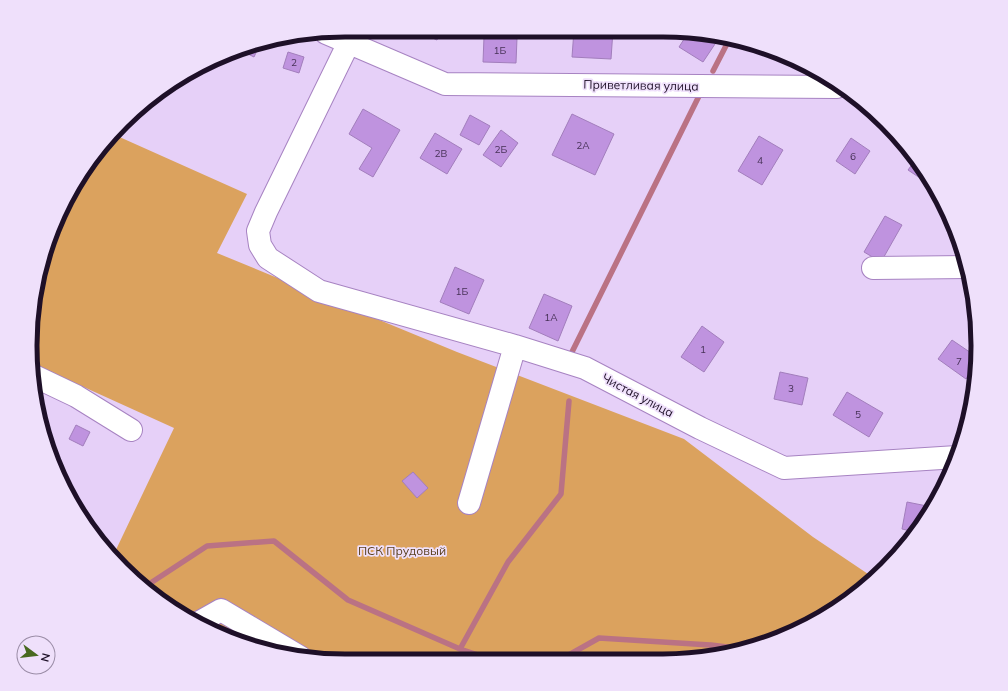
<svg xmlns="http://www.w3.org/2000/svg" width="1008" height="691" viewBox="0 0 1008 691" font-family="Mulish,sans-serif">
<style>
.green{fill:#dba25e}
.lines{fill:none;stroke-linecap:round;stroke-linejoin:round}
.stream{stroke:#ba7284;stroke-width:5.5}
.building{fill:#bf93df;stroke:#a27ebc}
.minor-casing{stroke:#a783c2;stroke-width:24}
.minor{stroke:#fff;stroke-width:22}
.labels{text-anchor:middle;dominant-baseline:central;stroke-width:3.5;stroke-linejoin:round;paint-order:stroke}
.number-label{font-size:10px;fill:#463156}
.street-label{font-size:12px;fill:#1e1028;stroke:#efe0fb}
.park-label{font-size:12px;fill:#5b4121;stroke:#efe0fb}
.rim{fill:none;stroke:#1e1028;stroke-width:5}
</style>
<rect width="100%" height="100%" fill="#e6d0f8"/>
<path class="green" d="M 115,135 L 247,194 L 217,253 L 457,352 L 684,439 L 813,537 L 874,578 L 838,608 L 783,637 L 724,655 L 662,661 L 346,661 L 284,655 L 206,628 L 123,569 L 113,556 L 174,428 L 33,364 L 31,325 L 54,225 L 95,153 Z"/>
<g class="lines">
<path class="stream" d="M 713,71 L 730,38
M 570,356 L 700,94
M 146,586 L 207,546 L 274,541 L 348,600 L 460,649 L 496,661
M 711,645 L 743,649
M 460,649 L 508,562 L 561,494 L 569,401
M 558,661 L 599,638 L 710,645 L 723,655"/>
</g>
<path class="building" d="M 414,30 L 441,30 L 437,40 Z
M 574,30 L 613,30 L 611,59 L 572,57 Z
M 688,33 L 705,34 L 717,41 L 703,62 L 679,47 Z
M 484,37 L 517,38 L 516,63 L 483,62 Z
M 260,44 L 254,57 L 240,50 L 244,47 Z
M 288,52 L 304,57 L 299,73 L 283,68 Z
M 363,109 L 400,130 L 373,177 L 359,169 L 372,148 L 349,134 Z
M 572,114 L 614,134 L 595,175 L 552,155 Z
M 470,115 L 490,126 L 479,145 L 460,135 Z
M 501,130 L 518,143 L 501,167 L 483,155 Z
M 435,133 L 462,149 L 447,174 L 420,158 Z
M 759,136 L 783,150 L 762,185 L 738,171 Z
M 851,138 L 870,151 L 855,174 L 836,161 Z
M 916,159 L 925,170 L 931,181 L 929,184 L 908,170 Z
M 885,216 L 902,225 L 881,262 L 864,252 Z
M 455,267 L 484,280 L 469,314 L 440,302 Z
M 544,294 L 572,306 L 558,341 L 529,328 Z
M 702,326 L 724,342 L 704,372 L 681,357 Z
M 952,340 L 977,357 L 976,364 L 966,379 L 938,359 Z
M 780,372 L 808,378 L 802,405 L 774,399 Z
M 847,392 L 883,413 L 869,437 L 833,415 Z
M 76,425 L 90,432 L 83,446 L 69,439 Z
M 413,472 L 428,488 L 417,498 L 402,481 Z
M 907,502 L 932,507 L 925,521 L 915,532 L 902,529 Z"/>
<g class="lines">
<g class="minor-casing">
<path id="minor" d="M 355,30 L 266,212 L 258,231 L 260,245 L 268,258 L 319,291 L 515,346 L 585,368 L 700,428 L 784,468 L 957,457
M 326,33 L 445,84 L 837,87
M 873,268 L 967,267
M 34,376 L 76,396 L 131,430
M 469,503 L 515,346
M 198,623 L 221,610 L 300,657"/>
</g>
<use href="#minor" class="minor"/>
</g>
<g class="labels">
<g class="number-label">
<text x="500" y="50">1Б</text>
<text x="294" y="62">2</text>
<text x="583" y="145">2А</text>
<text x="501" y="149">2Б</text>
<text x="441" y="153">2В</text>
<text x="853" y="156">6</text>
<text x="760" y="160">4</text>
<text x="462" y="291">1Б</text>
<text x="551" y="317">1А</text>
<text x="703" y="349">1</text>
<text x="959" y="361">7</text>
<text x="791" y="388">3</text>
<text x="858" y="414">5</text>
</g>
<g class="street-label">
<text transform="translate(641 85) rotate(1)">Приветливая улица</text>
<text transform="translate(638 395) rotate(28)">Чистая улица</text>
</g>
<g class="park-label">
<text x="402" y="550">ПСК Прудовый</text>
</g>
</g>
<path d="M0 0H1008V691H0ZM345 37H663A308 308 0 0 1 971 345V346A308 308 0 0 1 663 654H345A308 308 0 0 1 37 346V345A308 308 0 0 1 345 37Z" fill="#efe0fb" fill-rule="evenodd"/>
<path class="rim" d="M345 37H663A308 308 0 0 1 971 345V346A308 308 0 0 1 663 654H345A308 308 0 0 1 37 346V345A308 308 0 0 1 345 37Z"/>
<g transform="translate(36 655) rotate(105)"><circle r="19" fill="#efe0fb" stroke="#9b8da7"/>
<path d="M0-3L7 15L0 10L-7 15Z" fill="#496920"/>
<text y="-6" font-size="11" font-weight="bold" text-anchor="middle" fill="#1e1028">N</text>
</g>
</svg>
